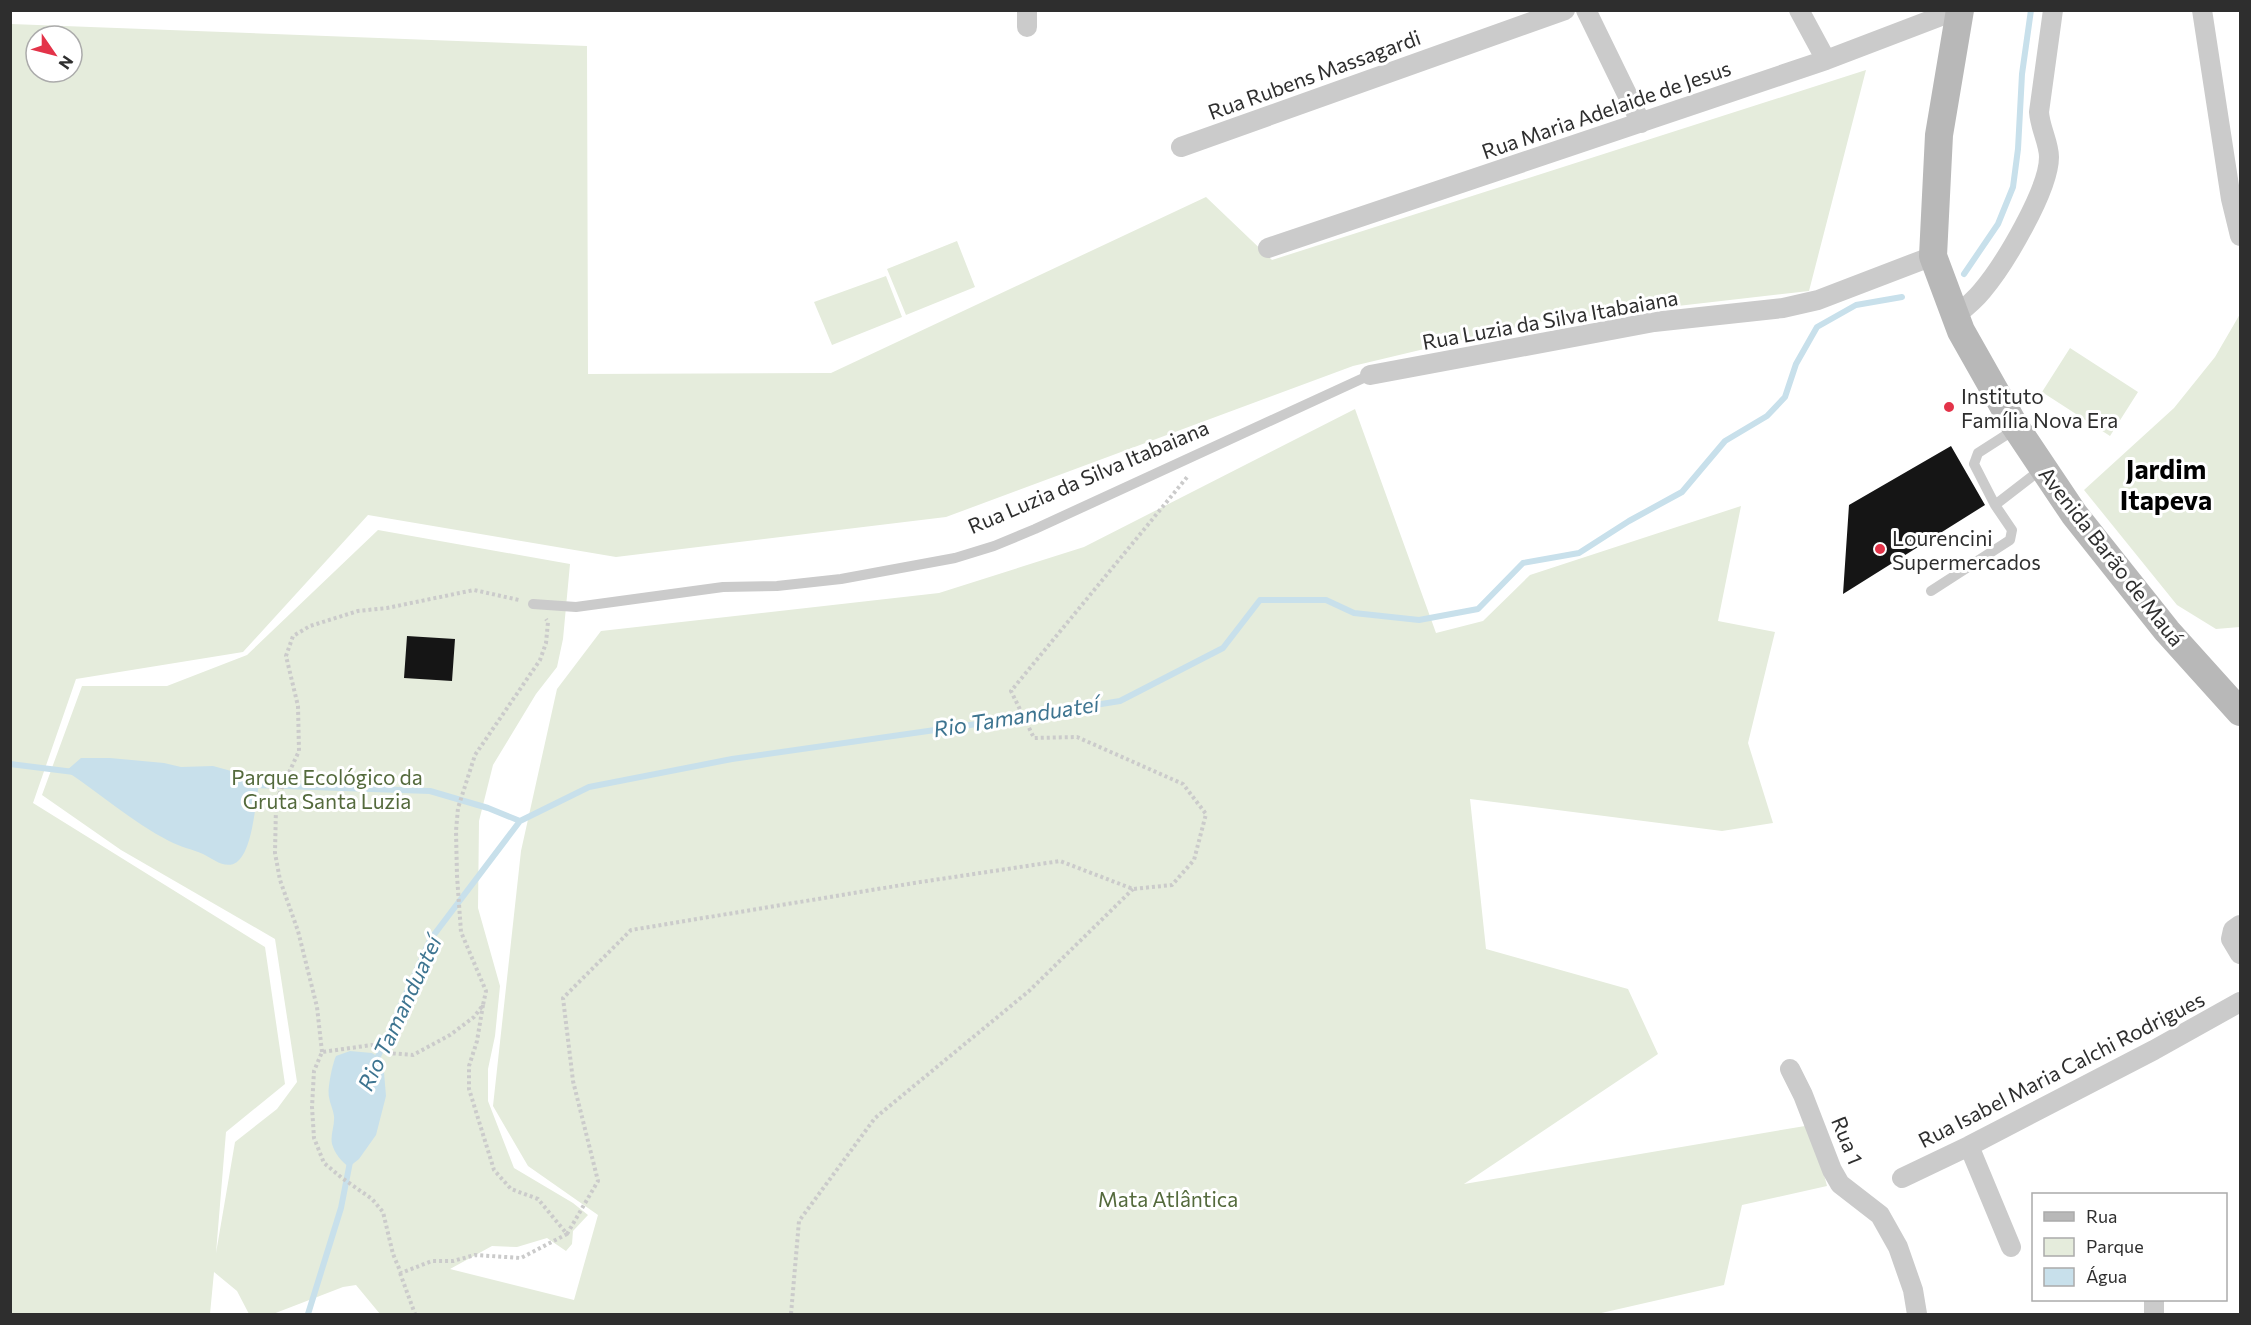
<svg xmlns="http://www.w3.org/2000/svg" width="2251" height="1325" viewBox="0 0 2251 1325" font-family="Commissioner,sans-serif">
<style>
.green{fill:#e5ecdc;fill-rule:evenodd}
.water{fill:#c8e0eb}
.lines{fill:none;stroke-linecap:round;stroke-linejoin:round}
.stream{stroke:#c8e0eb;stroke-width:6}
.building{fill:#151515}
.path{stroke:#cbcbcb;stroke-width:4;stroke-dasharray:3 3;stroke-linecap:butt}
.lane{stroke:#cbcbcb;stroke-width:10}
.street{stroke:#cbcbcb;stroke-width:20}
.secondary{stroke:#b8b8b8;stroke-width:28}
.poi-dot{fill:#e33349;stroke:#fff;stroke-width:2}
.labels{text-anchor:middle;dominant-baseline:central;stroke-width:6;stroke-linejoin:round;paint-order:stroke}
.street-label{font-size:21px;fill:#2e2e2e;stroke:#fff}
.poi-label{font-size:21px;fill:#2e2e2e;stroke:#fff;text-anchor:start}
.park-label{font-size:21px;fill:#546a3c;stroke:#fff}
.water-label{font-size:22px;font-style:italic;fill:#3d7490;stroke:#fff}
.district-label{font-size:27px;font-weight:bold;fill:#000;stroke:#fff}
</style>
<rect width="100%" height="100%" fill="#fff"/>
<path class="green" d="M 11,24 L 587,46 L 588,374 L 831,373 L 1206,197 L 1272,260 L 1866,70 L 1809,291 L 1538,322 L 1353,366 L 946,517 L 616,557 L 368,515 L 243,652 L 76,679 L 33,803 L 265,947 L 285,1084 L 226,1132 L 216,1253 L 235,1142 L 277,1109 L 297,1082 L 275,939 L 121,850 L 42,795 L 82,686 L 167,686 L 247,655 L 378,530 L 570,564 L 563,639 L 557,667 L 536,694 L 493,765 L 479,821 L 478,908 L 500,986 L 495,1036 L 488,1069 L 488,1101 L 514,1168 L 573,1203 L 588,1215 L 573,1231 L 572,1244 L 566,1251 L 547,1238 L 517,1247 L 492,1246 L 450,1269 L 574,1300 L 598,1215 L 528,1166 L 493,1106 L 521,851 L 557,689 L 601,631 L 939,593 L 1084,547 L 1355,409 L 1436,633 L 1483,621 L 1530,575 L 1741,506 L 1718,621 L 1775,632 L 1748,743 L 1773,823 L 1722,831 L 1470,799 L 1486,949 L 1628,989 L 1658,1054 L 1464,1184 L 1811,1125 L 1827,1186 L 1742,1205 L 1724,1285 L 1597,1314 L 380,1314 L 356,1285 L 343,1287 L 273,1314 L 249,1314 L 237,1291 L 214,1272 L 210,1314 L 11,1314 ZM 36,36 L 72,36 L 72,72 L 36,72 Z
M 957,241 L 975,287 L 906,315 L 887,269 Z
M 886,276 L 902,317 L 832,345 L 814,302 Z
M 2240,314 L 2240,627 L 2216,629 L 2177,605 L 2084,490 L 2174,408 L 2215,357 Z
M 2070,348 L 2138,392 L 2110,436 L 2042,392 Z"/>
<path class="water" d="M 81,758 L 110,758 L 164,763 L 181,767 L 213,766 L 257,778 L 259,784 C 255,804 253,850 237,862 C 226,870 213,859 203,854 C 192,849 180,847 169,841 C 132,822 101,794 66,771 Z
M 350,1051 L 372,1053 L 383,1060 L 386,1096 L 376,1135 L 359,1159 L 349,1167 C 341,1161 335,1154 332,1144 C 330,1135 335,1125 334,1116 C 333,1109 330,1104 329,1097 C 327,1089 333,1062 336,1056 Z"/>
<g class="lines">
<path class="stream" d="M 1964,274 L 1998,224 L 2013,187 L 2018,149 L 2022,74 L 2031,10
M 10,764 L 74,772
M 253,785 L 430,791 L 488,808 L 520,821
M 375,1063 L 430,940 L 520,821 L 589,787 L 732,759 L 977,724 L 1120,701 L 1223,648 L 1260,600 L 1326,600 L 1354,613 L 1419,620 L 1478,609 L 1523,563 L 1579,553 L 1629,521 L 1682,492 L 1725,441 L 1767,416 L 1785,397 L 1796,364 L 1817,327 L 1856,305 L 1902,297
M 308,1314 L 341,1208 L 350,1162"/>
</g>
<path class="building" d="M 1951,446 L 1985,505 L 1843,594 L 1849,505 Z
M 407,636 L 455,639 L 452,681 L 404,678 Z"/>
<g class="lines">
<path class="path" d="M 483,1005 L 477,1041 L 469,1066 L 469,1089 L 494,1170 L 511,1189 L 538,1199 L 567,1234 L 521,1258 L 475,1255 L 453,1261 L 432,1261 L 401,1273 L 393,1254 L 383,1212 L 372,1199 L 342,1178 L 324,1163 L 314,1138 L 312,1107 L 314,1071 L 322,1052 L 372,1045 L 388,1053 L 413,1055 L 450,1035 L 474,1017 L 483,1005 L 486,991 L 461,932 L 457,876 L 456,831 L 458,808 L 475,755 L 540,660 L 546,643 L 548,622 L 546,619
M 322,1052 L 317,1007 L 298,931 L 280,880 L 275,853 L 276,807 L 280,792 L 299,751 L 298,706 L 286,656 L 293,636 L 310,626 L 358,611 L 387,608 L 474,590 L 519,600
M 567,1234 L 598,1181 L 573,1081 L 563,998 L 631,930 L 914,883 L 1060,861 L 1133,889 L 1172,885 L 1194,860 L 1206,814 L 1183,784 L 1077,737 L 1034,738 L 1011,691 L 1188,476
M 400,1273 L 415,1314
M 791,1314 L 799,1221 L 875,1118 L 1029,991 L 1133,889"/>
<path class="lane" d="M 1995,505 L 1974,464 L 1978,453 L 2017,428
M 1931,591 L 2010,540 L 2012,530 L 1995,505 L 2043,468
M 533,604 L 576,607 L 723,587 L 777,586 L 841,579 L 955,558 L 994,546 L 1035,529 L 1370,375"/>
<path class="street" d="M 1586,10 L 1641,123
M 1799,10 L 1826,60
M 2202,10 L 2231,199 L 2240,236
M 1027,27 L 1027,10
M 1181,147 L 1565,10
M 1268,248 L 1826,60 L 1957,10
M 1955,316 C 1965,308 1974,301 1982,291 C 2004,265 2049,190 2049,157 C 2049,143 2040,128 2039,112 L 2053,10
M 1370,375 L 1654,322 L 1783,308 L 1818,300 L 1933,256
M 2240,925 L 2233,930 L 2231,939 L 2240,954
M 1790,1069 L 1803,1095 L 1832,1170 L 1840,1184 L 1880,1215 L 1898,1247 L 1913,1290 L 1917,1314
M 1969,1146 L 2011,1247
M 1902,1178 L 1969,1146 L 2154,1050 L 2240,1002
M 2154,1314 L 2154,1300"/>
<path class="secondary" d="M 1960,10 L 1939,135 L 1933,256 L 1961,331 L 2013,423 L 2074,514 L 2167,631 L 2240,712"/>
</g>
<g class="poi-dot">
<circle cx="1949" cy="407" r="6"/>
<circle cx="1880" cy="549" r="6"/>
</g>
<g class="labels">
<g class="street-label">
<text transform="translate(1314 74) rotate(-20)">Rua Rubens Massagardi</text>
<text transform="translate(1606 109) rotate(-19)">Rua Maria Adelaide de Jesus</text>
<text transform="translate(1550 319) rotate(-10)">Rua Luzia da Silva Itabaiana</text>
<text transform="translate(1088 476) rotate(-23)">Rua Luzia da Silva Itabaiana</text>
<text transform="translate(2112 556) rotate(52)">Avenida Barão de Mauá</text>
<text transform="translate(2061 1069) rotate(-27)">Rua Isabel Maria Calchi Rodrigues</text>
<text transform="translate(1848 1140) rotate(68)">Rua 1</text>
</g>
<g class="poi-label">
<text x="1961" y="395">Instituto<tspan x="1961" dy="24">Família Nova Era</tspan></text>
<text x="1892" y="537">Lourencini<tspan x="1892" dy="24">Supermercados</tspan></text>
</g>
<g class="park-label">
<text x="327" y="776">Parque Ecológico da<tspan x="327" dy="24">Gruta Santa Luzia</tspan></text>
<text x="1168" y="1198">Mata Atlântica</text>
</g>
<g class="water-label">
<text transform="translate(1016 716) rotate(-9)">Rio Tamanduateí</text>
<text transform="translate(399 1013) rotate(-65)">Rio Tamanduateí</text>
</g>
<g class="district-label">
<text x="2166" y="468">Jardim<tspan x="2166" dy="31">Itapeva</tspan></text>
</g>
</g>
<rect width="2251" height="1325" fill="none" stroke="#2e2e2e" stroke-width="24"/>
<rect x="2032" y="1193" width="195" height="108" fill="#ffffff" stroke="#ababab" stroke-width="1.5"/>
<rect x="2044" y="1212" width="30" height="9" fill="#b8b8b8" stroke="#ababab" stroke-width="1.5"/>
<text x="2086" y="1223" font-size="18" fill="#2e2e2e">Rua</text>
<rect x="2044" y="1238" width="30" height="18" fill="#e5ecdc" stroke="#ababab" stroke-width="1.5"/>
<text x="2086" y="1253" font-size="18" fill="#2e2e2e">Parque</text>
<rect x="2044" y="1268" width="30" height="18" fill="#c8e0eb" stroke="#ababab" stroke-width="1.5"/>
<text x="2086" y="1283" font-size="18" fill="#2e2e2e">Água</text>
<g transform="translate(54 54) rotate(125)"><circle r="28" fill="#ffffff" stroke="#ababab" stroke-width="1.5"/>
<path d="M0-4.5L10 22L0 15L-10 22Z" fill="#e33349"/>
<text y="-9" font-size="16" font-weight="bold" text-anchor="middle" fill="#2e2e2e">N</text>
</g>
</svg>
